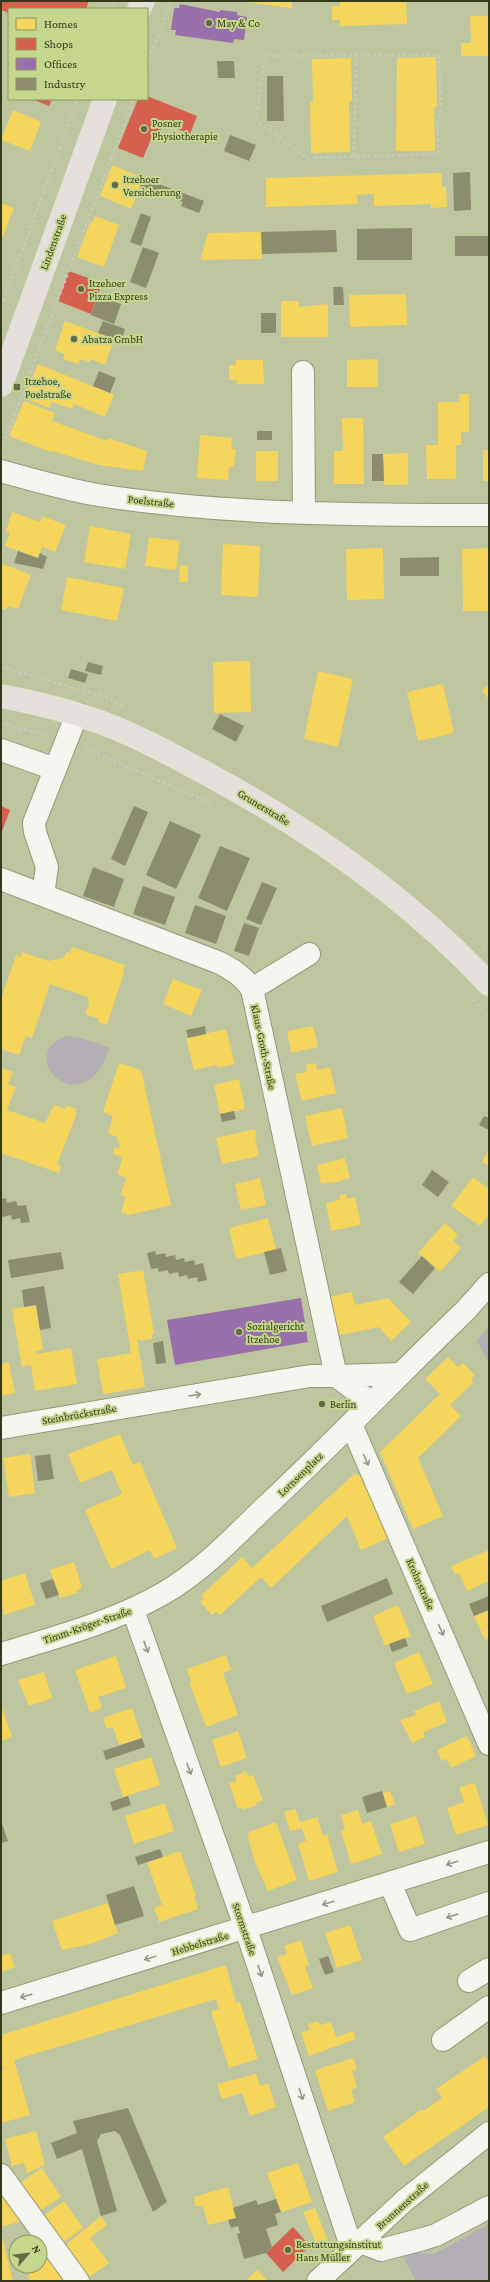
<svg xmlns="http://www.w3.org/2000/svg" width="490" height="2282" viewBox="0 0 490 2282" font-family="'Crimson Pro',serif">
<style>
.green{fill:#b4afb7}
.homes{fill:#f6d55c}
.shops{fill:#d6604d}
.offices{fill:#9970ab}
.industry{fill:#8c8c6e}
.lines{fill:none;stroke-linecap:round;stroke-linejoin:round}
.minor-casing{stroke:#92997a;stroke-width:24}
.major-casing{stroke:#e1e5d3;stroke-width:24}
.path{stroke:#c8cbbf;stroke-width:2.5;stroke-dasharray:3 3;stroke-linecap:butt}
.minor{stroke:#f5f6f0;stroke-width:22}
.major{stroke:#e6e0dc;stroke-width:22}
.oneway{stroke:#949886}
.poi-dot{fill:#636b4a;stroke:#c5d78d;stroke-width:1.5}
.labels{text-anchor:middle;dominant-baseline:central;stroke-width:4;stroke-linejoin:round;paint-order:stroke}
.poi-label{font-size:11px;fill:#333a1c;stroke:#c5d78d;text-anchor:start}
.street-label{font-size:11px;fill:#333a1c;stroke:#c5d78d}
</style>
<rect width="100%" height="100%" fill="#bdc69e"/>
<path class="green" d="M 66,1036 L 81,1038 L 110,1048 C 106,1056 103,1066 97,1073 C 66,1108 20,1053 66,1036 Z
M 489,1326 L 489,1363 L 477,1341 Z
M 489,2224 L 489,2281 L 416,2281 L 400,2251 L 434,2254 Z"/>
<path class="homes" d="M 240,1 L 292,1 L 292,8 Z
M 340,1 L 406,1 L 407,24 L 340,26 L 340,20 L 332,20 L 332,6 L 340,6 Z
M 470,16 L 489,16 L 489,56 L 461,56 L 461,43 L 471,43 Z
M 436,57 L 437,107 L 434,107 L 435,151 L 396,151 L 397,58 Z
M 351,58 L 352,101 L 349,101 L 350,152 L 311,153 L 310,102 L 313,102 L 312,59 Z
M 13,110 L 41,122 L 30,151 L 1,140 Z
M 112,165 L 143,178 L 131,209 L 100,196 Z
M 442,173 L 442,187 L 446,187 L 447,207 L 431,208 L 431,204 L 374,206 L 374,194 L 357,195 L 357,204 L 266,207 L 266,178 Z
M 1,203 L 14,208 L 1,241 Z
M 95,216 L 119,225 L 104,267 L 77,257 L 90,222 L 93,222 Z
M 261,232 L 262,259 L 200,260 L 208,233 Z
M 406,294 L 407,325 L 350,327 L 349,295 Z
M 281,301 L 299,301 L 299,307 L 328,304 L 328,337 L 281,337 Z
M 65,321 L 114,339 L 105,365 L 91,359 L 90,362 L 80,359 L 78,364 L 63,359 L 64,354 L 55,350 Z
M 378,359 L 378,387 L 347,387 L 347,360 Z
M 236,360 L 263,360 L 264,384 L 236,384 L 237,380 L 229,380 L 229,365 L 236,365 Z
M 38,364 L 114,395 L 105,417 L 74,404 L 72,409 L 52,402 L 49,408 L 24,398 Z
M 459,394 L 469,394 L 469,432 L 461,432 L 461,445 L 456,445 L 456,479 L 427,479 L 426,445 L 438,445 L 438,402 L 459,402 Z
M 24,401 L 55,413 L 52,421 L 107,441 L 108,438 L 147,451 L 143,471 L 99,465 L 52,451 L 51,452 L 9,436 Z
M 342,418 L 363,418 L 364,484 L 334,484 L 334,451 L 343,451 Z
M 200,435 L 232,438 L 231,449 L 236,449 L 234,467 L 229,467 L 228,480 L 197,478 Z
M 483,450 L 489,450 L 489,481 L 483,481 Z
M 256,451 L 278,451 L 278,481 L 256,481 Z
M 408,453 L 408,485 L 384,485 L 383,454 Z
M 12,512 L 40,522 L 42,516 L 66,525 L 55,552 L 42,547 L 38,558 L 5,546 L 10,532 L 6,531 Z
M 90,526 L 131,534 L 125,569 L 84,562 Z
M 149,537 L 180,541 L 176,570 L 145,566 Z
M 223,544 L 260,546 L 258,597 L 221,595 Z
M 383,548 L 384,599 L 347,600 L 346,549 Z
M 489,548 L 489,611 L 463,611 L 462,549 Z
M 1,563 L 31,575 L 18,609 L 8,606 L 6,610 L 1,608 Z
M 180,565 L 188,566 L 188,582 L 179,582 Z
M 67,577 L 124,588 L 117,621 L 61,610 Z
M 250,661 L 251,712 L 214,713 L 213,662 Z
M 318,671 L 353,679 L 338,747 L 304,739 Z
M 443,684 L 454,733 L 418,741 L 407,692 Z
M 489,685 L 489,700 L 482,690 Z
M 72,947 L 125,965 L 123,971 L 124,972 L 107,1025 L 98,1022 L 99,1019 L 85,1014 L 89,1004 L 88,997 L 50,984 L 32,1038 L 26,1036 L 19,1055 L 1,1049 L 1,1000 L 16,955 L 21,957 L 22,952 L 48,961 L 63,958 L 67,952 L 70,953 Z
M 173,979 L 202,990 L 191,1016 L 163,1004 Z
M 313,1026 L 318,1047 L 291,1053 L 287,1031 Z
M 226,1029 L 235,1064 L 217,1068 L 217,1065 L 194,1070 L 186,1038 Z
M 119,1063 L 141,1070 L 171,1205 L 129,1215 L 121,1212 L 126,1196 L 121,1195 L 126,1178 L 117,1174 L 122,1160 L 122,1157 L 113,1154 L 115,1147 L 120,1148 L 117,1137 L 108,1133 L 113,1116 L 103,1112 Z
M 316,1063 L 317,1070 L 330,1067 L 336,1093 L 302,1101 L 295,1074 L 307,1072 L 306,1065 Z
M 1,1068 L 13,1072 L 8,1084 L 16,1087 L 7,1110 L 45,1123 L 54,1105 L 65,1109 L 66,1105 L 76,1109 L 76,1116 L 57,1164 L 61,1166 L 59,1173 L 1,1153 Z
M 239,1079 L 245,1109 L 220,1114 L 214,1085 Z
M 342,1108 L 348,1138 L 312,1146 L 305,1116 Z
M 255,1129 L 257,1137 L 255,1138 L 259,1156 L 222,1164 L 216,1138 Z
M 489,1149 L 489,1166 L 482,1162 Z
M 345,1158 L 350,1178 L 333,1183 L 332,1182 L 321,1184 L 317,1165 Z
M 473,1177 L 489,1189 L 489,1214 L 480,1226 L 451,1206 Z
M 260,1178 L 266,1205 L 241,1210 L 235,1184 Z
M 346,1194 L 347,1199 L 355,1197 L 361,1225 L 331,1231 L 326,1203 L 340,1200 L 339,1195 Z
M 268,1218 L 276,1250 L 236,1259 L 229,1228 Z
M 445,1223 L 458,1235 L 453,1241 L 461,1248 L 440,1272 L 418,1253 Z
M 143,1270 L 154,1334 L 152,1334 L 152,1339 L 139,1341 L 137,1338 L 145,1387 L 103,1394 L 97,1359 L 131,1353 L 118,1274 Z
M 352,1292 L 355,1305 L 388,1298 L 411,1322 L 391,1341 L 379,1327 L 336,1336 L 328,1297 Z
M 36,1305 L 43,1350 L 36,1351 L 37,1354 L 71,1348 L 77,1384 L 35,1391 L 31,1365 L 22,1367 L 12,1309 Z
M 448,1357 L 458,1367 L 463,1363 L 475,1375 L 471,1380 L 473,1383 L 450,1405 L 461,1416 L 418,1458 L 443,1516 L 413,1529 L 380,1452 L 440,1394 L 425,1379 Z
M 9,1362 L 15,1393 L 1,1396 L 1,1364 Z
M 120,1434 L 133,1465 L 140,1462 L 177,1548 L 154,1559 L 150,1550 L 111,1569 L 85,1510 L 122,1494 L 112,1470 L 80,1483 L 68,1454 Z
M 30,1454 L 35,1493 L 9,1497 L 3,1458 Z
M 354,1474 L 361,1476 L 388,1538 L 361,1550 L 347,1516 L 271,1588 L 261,1577 L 220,1615 L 216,1612 L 212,1615 L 200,1602 L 204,1598 L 201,1596 L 242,1557 L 252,1568 Z
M 489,1550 L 489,1581 L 467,1591 L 459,1573 L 455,1575 L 451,1566 Z
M 74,1562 L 82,1588 L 76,1590 L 78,1593 L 60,1598 L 50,1570 Z
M 25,1573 L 35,1605 L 3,1615 L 1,1581 Z
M 398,1605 L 411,1636 L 385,1646 L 373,1616 Z
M 489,1610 L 489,1638 L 485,1640 L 474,1616 Z
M 419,1652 L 433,1684 L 407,1694 L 394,1663 Z
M 226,1655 L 231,1670 L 223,1673 L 238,1715 L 206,1727 L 189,1682 L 191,1682 L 187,1669 Z
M 116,1656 L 126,1688 L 98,1697 L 102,1708 L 90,1713 L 75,1670 Z
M 44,1672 L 52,1698 L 29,1706 L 18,1680 Z
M 439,1701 L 447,1722 L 423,1732 L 425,1737 L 412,1743 L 400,1720 L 416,1715 L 414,1711 Z
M 1,1705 L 12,1737 L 1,1741 Z
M 132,1708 L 142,1738 L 119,1745 L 113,1727 L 107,1729 L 103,1718 Z
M 238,1731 L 247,1758 L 221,1767 L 212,1740 Z
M 467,1736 L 476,1756 L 451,1768 L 446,1759 L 442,1761 L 437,1750 Z
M 151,1757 L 160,1785 L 123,1797 L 114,1769 Z
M 246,1771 L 248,1776 L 253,1775 L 263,1800 L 256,1803 L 257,1805 L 243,1810 L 243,1808 L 238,1809 L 229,1783 L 237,1781 L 235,1776 Z
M 475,1783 L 488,1825 L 456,1835 L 447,1808 L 464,1802 L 459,1787 Z
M 390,1791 L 395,1804 L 387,1807 L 382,1793 Z
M 165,1803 L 174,1831 L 134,1844 L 125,1816 Z
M 295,1809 L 300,1822 L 317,1817 L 323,1836 L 327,1834 L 338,1872 L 309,1881 L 298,1843 L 306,1841 L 302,1828 L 290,1831 L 284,1812 Z
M 358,1810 L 362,1824 L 371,1821 L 382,1854 L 351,1864 L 341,1831 L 345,1829 L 341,1815 Z
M 416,1816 L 425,1844 L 399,1852 L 390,1824 Z
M 276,1822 L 297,1880 L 268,1891 L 255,1862 L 247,1833 Z
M 180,1851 L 196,1896 L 194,1897 L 198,1909 L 159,1922 L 154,1907 L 162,1905 L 147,1862 Z
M 108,1903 L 118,1933 L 91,1944 L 62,1950 L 52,1921 Z
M 350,1925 L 362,1960 L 337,1968 L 325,1933 Z
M 301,1940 L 309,1965 L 305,1967 L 313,1988 L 292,1995 L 277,1957 L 287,1954 L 284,1946 Z
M 10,1953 L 15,1967 L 1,1972 L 1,1955 Z
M 226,1965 L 236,2003 L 240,2002 L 258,2059 L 229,2068 L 211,2011 L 219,2009 L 216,1999 L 14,2060 L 30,2115 L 1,2123 L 1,2070 L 4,2069 L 1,2064 L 1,2035 Z
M 318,2021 L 320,2025 L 331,2022 L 336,2037 L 353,2031 L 356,2039 L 309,2056 L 301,2033 L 309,2030 L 308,2024 Z
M 485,2056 L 489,2062 L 489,2107 L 404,2166 L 383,2137 L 422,2109 L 423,2111 L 442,2098 L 436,2089 Z
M 353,2058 L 357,2069 L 352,2071 L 357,2087 L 351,2090 L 355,2102 L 328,2111 L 315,2070 Z
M 256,2074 L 260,2086 L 268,2083 L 276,2107 L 250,2116 L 242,2093 L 222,2099 L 217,2084 Z
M 36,2131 L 45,2165 L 27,2173 L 24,2163 L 12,2166 L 5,2139 Z
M 298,2163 L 312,2202 L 281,2212 L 267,2173 Z
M 42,2168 L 61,2197 L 39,2211 L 21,2182 Z
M 228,2187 L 236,2218 L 208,2225 L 203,2206 L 195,2206 L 194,2197 Z
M 1,2193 L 22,2221 L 1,2227 Z
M 64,2201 L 83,2228 L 62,2243 L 43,2216 Z
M 315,2208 L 328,2241 L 317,2245 L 303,2212 Z
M 101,2216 L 107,2225 L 90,2238 L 109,2263 L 88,2278 L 64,2246 Z
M 1,2237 L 2,2237 L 13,2281 L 1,2281 Z
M 49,2259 L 65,2281 L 31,2281 L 27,2276 Z
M 257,2270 L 268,2281 L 245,2281 Z"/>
<path class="shops" d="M 1,1 L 89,1 L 86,9 L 9,9 L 9,13 L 1,10 Z
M 147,96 L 197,116 L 190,134 L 163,123 L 157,139 L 152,137 L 143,158 L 118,148 L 138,99 L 147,99 Z
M 32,99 L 52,99 L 49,106 Z
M 69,271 L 102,283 L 91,314 L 58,301 Z
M 1,806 L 10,810 L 1,834 Z
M 293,2227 L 310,2246 L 283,2272 L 266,2253 Z"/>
<path class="offices" d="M 180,4 L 220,12 L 220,10 L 237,12 L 237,15 L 247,17 L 244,40 L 234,39 L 233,43 L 175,35 L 176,30 L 171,30 L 174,8 L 179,8 Z
M 301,1298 L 308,1342 L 175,1365 L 167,1320 Z"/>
<path class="industry" d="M 217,61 L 234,61 L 235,78 L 218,78 Z
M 267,76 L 283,76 L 284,121 L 267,121 Z
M 230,135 L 256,145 L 249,161 L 224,151 Z
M 470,172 L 471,210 L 454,211 L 453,173 Z
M 143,178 L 204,201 L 199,213 L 181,206 L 183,202 L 140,186 Z
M 141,213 L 151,217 L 141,246 L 130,242 Z
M 412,228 L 412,260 L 357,260 L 357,229 Z
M 336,230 L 337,252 L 262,254 L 261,232 Z
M 455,236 L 489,236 L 489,256 L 455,256 Z
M 143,247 L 159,253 L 146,288 L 130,282 Z
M 333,287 L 343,287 L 344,305 L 334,305 Z
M 98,296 L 121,304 L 114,324 L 91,315 Z
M 261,313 L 276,313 L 276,333 L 261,333 Z
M 103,321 L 125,329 L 121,341 L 98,333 Z
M 99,371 L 116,378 L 110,393 L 93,386 Z
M 257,431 L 272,431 L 272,440 L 257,440 Z
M 372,454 L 383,454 L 384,481 L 372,481 Z
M 18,551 L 38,558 L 40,553 L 47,557 L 43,569 L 14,563 Z
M 439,557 L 439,576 L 400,576 L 400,558 Z
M 88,662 L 103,666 L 101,675 L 85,671 Z
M 71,669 L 88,674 L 85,683 L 68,678 Z
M 220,714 L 244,726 L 236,742 L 212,729 Z
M 134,806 L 148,812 L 125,866 L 111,859 Z
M 170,821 L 201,835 L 176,889 L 146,875 Z
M 220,846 L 250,858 L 227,911 L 198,898 Z
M 93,867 L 124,879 L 114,907 L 83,896 Z
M 262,882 L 277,888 L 261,925 L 246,919 Z
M 143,886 L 175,897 L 165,925 L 133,914 Z
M 195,905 L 226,916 L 216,944 L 185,933 Z
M 244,923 L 259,928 L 249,956 L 234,951 Z
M 205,1026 L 206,1034 L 188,1038 L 186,1030 Z
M 234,1111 L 236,1119 L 222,1122 L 220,1114 Z
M 484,1116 L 489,1118 L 489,1130 L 479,1125 Z
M 432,1170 L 449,1182 L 438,1197 L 422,1185 Z
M 6,1198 L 7,1203 L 16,1201 L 18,1206 L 26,1205 L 30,1222 L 21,1223 L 20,1218 L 12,1220 L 11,1215 L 2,1217 L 1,1199 Z
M 281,1248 L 287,1271 L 270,1275 L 264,1252 Z
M 155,1251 L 156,1255 L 165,1253 L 166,1257 L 175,1255 L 176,1260 L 184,1258 L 185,1262 L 194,1260 L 195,1265 L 203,1263 L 207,1280 L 198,1282 L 197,1277 L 188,1279 L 187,1275 L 179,1277 L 178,1272 L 169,1274 L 168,1270 L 159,1272 L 158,1268 L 151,1269 L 147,1253 Z
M 61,1252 L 64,1269 L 11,1278 L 8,1260 Z
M 422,1256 L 435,1268 L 413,1294 L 399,1282 Z
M 44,1286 L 51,1328 L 40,1330 L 36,1305 L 24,1307 L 22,1290 Z
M 163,1341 L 166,1363 L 156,1364 L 153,1343 Z
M 50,1454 L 54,1479 L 38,1481 L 35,1456 Z
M 387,1578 L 393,1594 L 327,1622 L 321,1606 Z
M 53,1579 L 59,1595 L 46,1599 L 40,1583 Z
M 489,1596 L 489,1610 L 474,1616 L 469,1604 Z
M 405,1638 L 408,1646 L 392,1652 L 389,1644 Z
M 142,1738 L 145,1747 L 106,1760 L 103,1751 Z
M 382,1791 L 387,1807 L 367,1813 L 362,1797 Z
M 128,1796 L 131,1805 L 113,1811 L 110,1802 Z
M 1,1821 L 8,1841 L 1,1843 Z
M 160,1849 L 163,1857 L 138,1865 L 135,1857 Z
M 134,1886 L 144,1916 L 115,1925 L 106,1895 Z
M 328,1956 L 334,1972 L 325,1975 L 319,1959 Z
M 128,2108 L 167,2202 L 153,2212 L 120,2135 L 115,2131 L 101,2134 L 97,2141 L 117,2211 L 101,2216 L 82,2149 L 57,2159 L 51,2143 L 77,2133 L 73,2121 Z
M 276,2199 L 281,2212 L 275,2214 L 278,2225 L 266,2229 L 272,2247 L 266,2253 L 244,2259 L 237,2234 L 240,2233 L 238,2226 L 231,2228 L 228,2220 L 236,2218 L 233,2208 L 256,2200 L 258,2205 Z"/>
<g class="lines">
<g class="minor-casing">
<path id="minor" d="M 303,372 L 304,513
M 1,471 C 33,480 65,489 98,495 C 227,515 359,515 489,515
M 1,750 L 55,769
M 1,879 L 220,963 C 233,970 243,976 252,989 L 336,1376 L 401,1374
M 43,895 L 47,867 L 35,832 L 34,823 L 77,714
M 252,989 L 309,954
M 351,1424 L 489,1744
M 1,1428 L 310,1376 L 336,1376 L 372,1403
M 133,1610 L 246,1929 L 352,2249
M 1,1654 C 56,1637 114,1622 164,1593 C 202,1571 232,1539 263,1509 C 332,1445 397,1376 465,1311 L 489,1284
M 390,1883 L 410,1930 L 489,1903
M 469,1981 L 489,1969
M 1,2003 L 489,1852
M 443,2040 L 489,2007
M 1,2175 L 78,2281
M 361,2242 L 381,2250 L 423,2239 L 436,2235 L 489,2207
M 318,2281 L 404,2201 L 489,2133"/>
</g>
<g class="major-casing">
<path id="major" d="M 139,9 L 143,1
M 1,385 L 105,99
M 1,696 C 34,702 69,711 100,722 C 138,736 174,756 209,775 C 311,830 409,899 489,984"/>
</g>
<path class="path" d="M 112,9 L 115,1
M 439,55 L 441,109 L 437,124 L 439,154 L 307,158 L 256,120 L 265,56 Z
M 147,65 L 171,1
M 354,156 L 356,56
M 1,307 L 78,99
M 30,373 L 134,99
M 1,450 L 23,393
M 1,667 L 109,698 L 124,707
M 1,723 L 47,736
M 86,749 L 213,804
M 483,946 L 489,951
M 473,1000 L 489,1017"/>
<use href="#minor" class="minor"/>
<use href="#major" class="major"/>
</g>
<defs><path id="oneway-shaft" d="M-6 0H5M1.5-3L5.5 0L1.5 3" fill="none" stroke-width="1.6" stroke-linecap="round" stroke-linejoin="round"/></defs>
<g class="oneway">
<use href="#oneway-shaft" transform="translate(195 1395) rotate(-9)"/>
<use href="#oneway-shaft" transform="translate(366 1460) rotate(66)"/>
<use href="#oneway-shaft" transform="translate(441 1630) rotate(66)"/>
<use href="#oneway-shaft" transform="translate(146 1647) rotate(70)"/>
<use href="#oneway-shaft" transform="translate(189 1769) rotate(70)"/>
<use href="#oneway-shaft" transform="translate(452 1863) rotate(162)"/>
<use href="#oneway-shaft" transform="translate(328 1903) rotate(162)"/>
<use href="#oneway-shaft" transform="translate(452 1916) rotate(161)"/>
<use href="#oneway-shaft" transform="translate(150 1958) rotate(163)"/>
<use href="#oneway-shaft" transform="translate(260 1971) rotate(72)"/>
<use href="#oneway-shaft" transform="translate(26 1996) rotate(164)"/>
<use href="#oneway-shaft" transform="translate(301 2094) rotate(72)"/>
</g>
<g class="poi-dot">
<circle cx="209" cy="23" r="4"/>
<circle cx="144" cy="129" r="4"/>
<circle cx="115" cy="185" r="4"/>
<circle cx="81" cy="289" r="4"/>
<circle cx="74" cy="339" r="4"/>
<rect x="13" y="383" width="8" height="8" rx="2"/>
<circle cx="239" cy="1332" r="4"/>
<circle cx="322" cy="1404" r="4"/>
<circle cx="288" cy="2250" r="4"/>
</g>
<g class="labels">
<g class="poi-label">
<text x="217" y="23">May &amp; Co</text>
<text x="152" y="123">Posner<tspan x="152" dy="13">Physiotherapie</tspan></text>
<text x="123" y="179">Itzehoer<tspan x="123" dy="13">Versicherung</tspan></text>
<text x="89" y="283">Itzehoer<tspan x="89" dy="13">Pizza Express</tspan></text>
<text x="82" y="339">Abatza GmbH</text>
<text x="25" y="381">Itzehoe,<tspan x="25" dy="13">Poelstraße</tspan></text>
<text x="247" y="1326">Sozialgericht<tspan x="247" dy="13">Itzehoe</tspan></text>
<text x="330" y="1404">Berlin</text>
<text x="296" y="2244">Bestattungsinstitut<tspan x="296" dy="13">Hans Müller</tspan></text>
</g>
<g class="street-label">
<text transform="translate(53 242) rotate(-70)">Lindenstraße</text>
<text transform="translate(151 501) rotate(6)">Poelstraße</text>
<text transform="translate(264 807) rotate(31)">Grunerstraße</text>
<text transform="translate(264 1047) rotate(78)">Klaus-Groth-Straße</text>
<text transform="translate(79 1414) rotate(-10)">Steinbrückstraße</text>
<text transform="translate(300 1474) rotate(-44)">Lornsenplatz</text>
<text transform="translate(421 1584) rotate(66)">Krohnstraße</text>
<text transform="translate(87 1625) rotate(-19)">Timm-Kröger-Straße</text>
<text transform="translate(245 1929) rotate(71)">Stormstraße</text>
<text transform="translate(200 1943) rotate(-17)">Hebbelstraße</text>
<text transform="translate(402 2205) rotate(-42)">Brunnenstraße</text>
</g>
</g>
<rect width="490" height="2282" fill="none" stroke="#333a1c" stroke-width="4"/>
<rect x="8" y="8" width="140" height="92" fill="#c5d78d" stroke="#8b9860"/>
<rect x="16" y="18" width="20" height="12" fill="#f6d55c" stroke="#8b9860"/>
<text x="44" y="28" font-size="12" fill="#333a1c">Homes</text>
<rect x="16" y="38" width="20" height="12" fill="#d6604d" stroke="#8b9860"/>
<text x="44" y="48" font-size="12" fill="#333a1c">Shops</text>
<rect x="16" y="58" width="20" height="12" fill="#9970ab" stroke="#8b9860"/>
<text x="44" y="68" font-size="12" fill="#333a1c">Offices</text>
<rect x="16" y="78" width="20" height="12" fill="#8c8c6e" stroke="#8b9860"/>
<text x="44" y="88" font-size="12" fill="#333a1c">Industry</text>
<g transform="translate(28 2254) rotate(62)"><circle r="19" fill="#c5d78d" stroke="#8b9860"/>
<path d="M0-3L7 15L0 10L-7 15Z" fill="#636b4a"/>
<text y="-6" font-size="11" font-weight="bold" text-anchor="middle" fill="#333a1c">N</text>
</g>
</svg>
